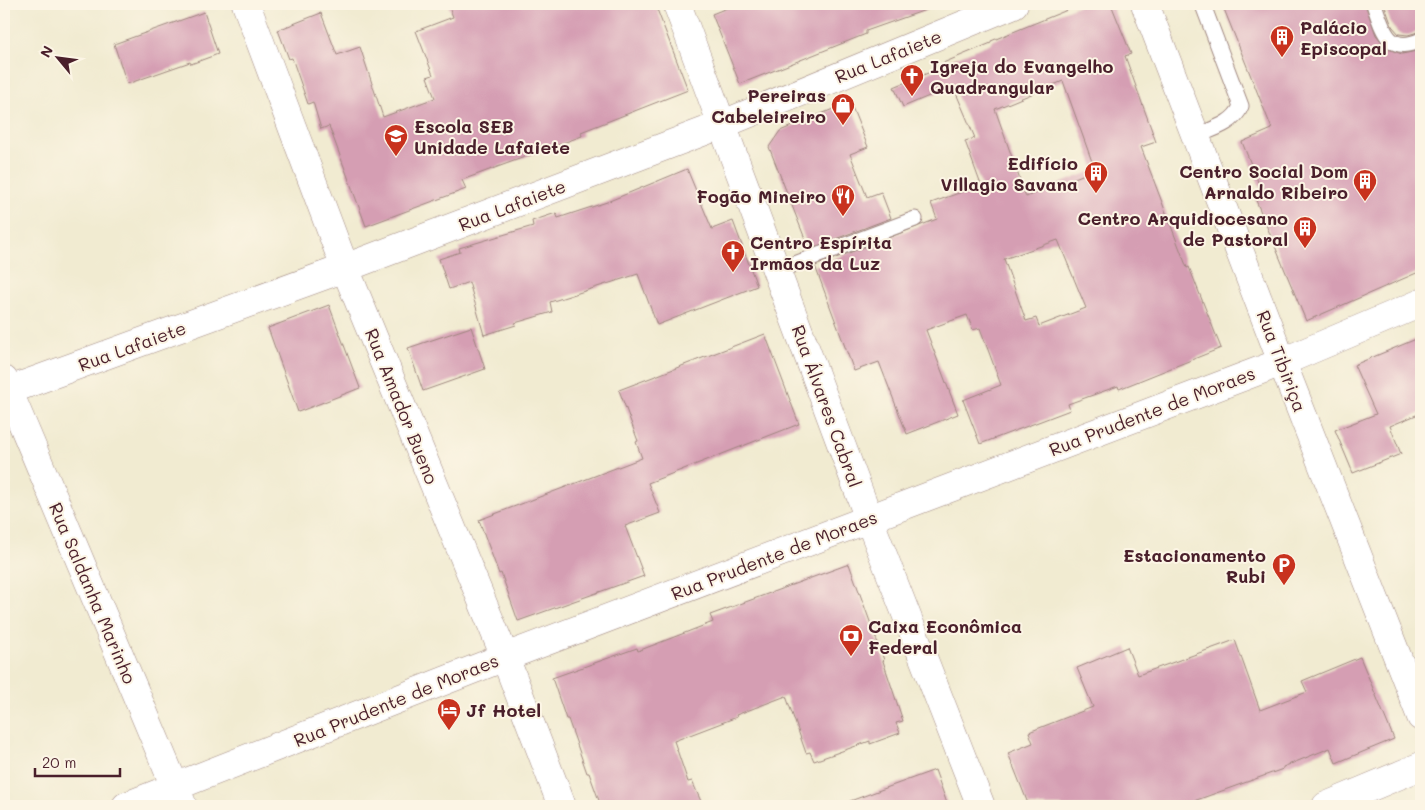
<svg xmlns="http://www.w3.org/2000/svg" width="1425" height="810" viewBox="0 0 1425 810" font-family="Mali,sans-serif">
<style>
.building{fill:#d59eb3;fill-rule:evenodd}
.lines{fill:none;stroke-linecap:round;stroke-linejoin:round}
.service-casing{stroke:#9e857e;stroke-width:17}
.minor-casing{stroke:#9e857e;stroke-width:29}
.service{stroke:#fff;stroke-width:15}
.minor{stroke:#fff;stroke-width:28}
.labels{text-anchor:middle;dominant-baseline:central;stroke-width:4;stroke-linejoin:round;paint-order:stroke}
.poi-label{font-size:18px;font-weight:bold;fill:#4a1f2b;stroke:#fcf5e5;text-anchor:start}
.street-label{font-size:18px;fill:#4a1f2b;stroke:#fcf5e5}
</style>
<rect width="100%" height="100%" fill="#fcf5e5"/>
<filter id="ink" filterUnits="userSpaceOnUse"><feTurbulence type="fractalNoise" baseFrequency=".02" numOctaves="2"/><feDisplacementMap in="SourceGraphic" scale="10" xChannelSelector="R" yChannelSelector="G"/><feConvolveMatrix kernelMatrix="1 2 1 2 8 2 1 2 1" color-interpolation-filters="sRGB"/></filter>
<filter id="wash" filterUnits="userSpaceOnUse"><feTurbulence type="fractalNoise" baseFrequency=".0096" numOctaves="4" result="noise"/><feDisplacementMap in="SourceGraphic" scale="20" xChannelSelector="R" yChannelSelector="G"/><feGaussianBlur stdDeviation="1.12" result="paint"/><feColorMatrix in="noise" values="0 0 0 0 0 0 0 0 0 0 0 0 0 0 0 0 0 1.4 0 .05"/><feComposite in="paint" operator="in"/></filter>
<g filter="url(#wash)">
<rect width="100%" height="100%" fill="#f1ebd1"/>
<g id="blocks">
<path class="building" d="M 448,4 L 655,4 L 688,90 L 581,132 L 582,136 L 462,180 L 466,189 L 366,226 L 329,126 L 321,129 L 313,102 L 308,104 L 292,58 L 289,59 L 278,30 L 321,13 L 337,55 L 360,47 L 383,117 L 435,98 L 427,77 L 433,75 L 416,31 L 453,17 Z
M 737,4 L 933,4 L 934,7 L 866,31 L 866,34 L 740,84 L 712,14 Z
M 1082,4 L 1111,4 L 1131,54 L 1125,56 L 1156,142 L 1141,147 L 1187,268 L 1189,267 L 1221,348 L 1119,389 L 1118,386 L 1068,404 L 1070,410 L 980,444 L 963,400 L 1001,385 L 980,328 L 973,330 L 967,315 L 926,330 L 958,414 L 907,434 L 879,362 L 854,371 L 815,266 L 937,219 L 931,203 L 981,185 L 965,141 L 975,138 L 953,86 L 903,107 L 894,87 L 945,66 L 943,63 L 991,43 L 991,41 ZM 1063,81 L 1095,170 L 1026,197 L 995,109 ZM 1058,240 L 1086,308 L 1039,326 L 1036,318 L 1026,321 L 1004,259 Z
M 1222,4 L 1365,4 L 1376,35 L 1388,49 L 1402,54 L 1421,50 L 1421,271 L 1306,321 L 1255,198 L 1263,194 L 1242,142 L 1272,129 Z
M 1384,4 L 1421,4 L 1421,31 L 1408,35 L 1399,34 L 1392,26 Z
M 204,12 L 218,54 L 191,64 L 190,62 L 127,84 L 114,44 Z
M 850,102 L 868,147 L 850,154 L 867,197 L 881,192 L 891,218 L 809,249 L 769,147 L 780,131 Z
M 687,169 L 712,229 L 733,221 L 757,286 L 657,325 L 638,274 L 550,302 L 552,312 L 515,323 L 516,325 L 484,335 L 469,282 L 449,289 L 439,259 L 460,252 L 459,248 L 533,226 L 532,221 L 556,213 L 558,218 L 607,202 Z
M 329,305 L 360,388 L 298,412 L 268,328 Z
M 471,327 L 485,369 L 423,391 L 408,348 Z
M 765,334 L 799,424 L 648,483 L 660,513 L 625,526 L 644,576 L 518,621 L 501,573 L 499,574 L 479,520 L 642,458 L 636,442 L 638,441 L 619,390 Z
M 1421,337 L 1421,413 L 1390,426 L 1401,454 L 1353,473 L 1335,430 L 1376,414 L 1354,365 Z
M 849,564 L 884,660 L 883,661 L 903,721 L 896,723 L 900,733 L 870,744 L 870,741 L 814,761 L 810,752 L 806,753 L 786,696 L 736,715 L 737,717 L 674,741 L 688,782 L 692,781 L 703,806 L 601,806 L 589,773 L 587,773 L 568,719 L 566,719 L 552,678 L 637,648 L 638,651 L 713,622 L 710,615 Z
M 1235,640 L 1260,710 L 1307,692 L 1302,681 L 1360,657 L 1394,739 L 1336,763 L 1330,748 L 1283,767 L 1283,769 L 1180,806 L 1029,806 L 1008,753 L 1033,743 L 1029,732 L 1093,707 L 1077,668 L 1127,647 L 1138,675 Z
M 935,770 L 948,806 L 842,806 L 842,804 Z"/>
</g>
</g>
<g filter="url(#ink)">
<use href="#blocks" fill-opacity="0" stroke="#9e857e" stroke-width="1"/>
<g class="lines">
<g class="service-casing">
<path id="service" d="M 1374,4 C 1383,30 1388,55 1421,40
M 1196,136 C 1212,129 1234,124 1241,106 L 1204,8 L 1204,4
M 776,271 L 915,219"/>
</g>
<g class="minor-casing">
<path id="minor" d="M 246,4 L 345,268 L 505,657 L 562,806
M 677,4 L 869,519 L 981,806
M 1145,4 L 1282,362 L 1421,717
M 4,380 L 183,806
M 4,392 L 345,268 L 721,125 L 1014,4
M 126,806 L 505,657 L 1282,362 L 1421,303
M 1326,806 L 1421,766"/>
</g>
<use href="#service" class="service"/>
<use href="#minor" class="minor"/>
</g>
</g>
<defs>
<g id="building-pin" transform="scale(1.25)"><path d="M0 17L-7.5 6A9.5 9.5 0 1 1 7.5 6Z" fill="#c8321e" stroke="#fcf5e5"/><path d="M-4-6H4V6H1V3H-1V6H-4ZM-2.5-4.3h1.7v1.8h-1.7ZM.8-4.3h1.7v1.8H.8ZM-2.5-1h1.7V.8h-1.7ZM.8-1h1.7V.8H.8Z" fill="#fff"/></g>
<g id="church-pin" transform="scale(1.25)"><path d="M0 17L-7.5 6A9.5 9.5 0 1 1 7.5 6Z" fill="#c8321e" stroke="#fcf5e5"/><path d="M-1.2-6h2.4v3.5h3.3v2.4h-3.3V6h-2.4V-.1h-3.3v-2.4h3.3Z" fill="#fff"/></g>
<g id="shop-pin" transform="scale(1.25)"><path d="M0 17L-7.5 6A9.5 9.5 0 1 1 7.5 6Z" fill="#c8321e" stroke="#fcf5e5"/><path d="M-5-2.5h2.3a2.7 3.5 0 0 1 5.4 0H5L5.5 6h-11ZM-1.5-2.5h3a1.5 2.3 0 0 0-3 0Z" fill="#fff"/></g>
<g id="school-pin" transform="scale(1.25)"><path d="M0 17L-7.5 6A9.5 9.5 0 1 1 7.5 6Z" fill="#c8321e" stroke="#fcf5e5"/><path d="M0-5L7-2L0 1L-7-2ZM-4 1L0 2.5L4 1V4Q0 6-4 4Z" fill="#fff"/></g>
<g id="restaurant-pin" transform="scale(1.25)"><path d="M0 17L-7.5 6A9.5 9.5 0 1 1 7.5 6Z" fill="#c8321e" stroke="#fcf5e5"/><path d="M-5-6h1v4h1v-4h1v4h1v-4h1v5L-1.5 .5V6h-2V.5L-5-1ZM5-6V6H3V1.5H1.5Q1.5-4 5-6Z" fill="#fff"/></g>
<g id="parking-pin" transform="scale(1.25)"><path d="M0 17L-7.5 6A9.5 9.5 0 1 1 7.5 6Z" fill="#c8321e" stroke="#fcf5e5"/><path d="M-3.5-5.5H1a3.5 3.5 0 0 1 0 7H-1V5.5H-3.5ZM-1-3.4V-.6H.8a1.4 1.4 0 0 0 0-2.8Z" fill="#fff"/></g>
<g id="bank-pin" transform="scale(1.25)"><path d="M0 17L-7.5 6A9.5 9.5 0 1 1 7.5 6Z" fill="#c8321e" stroke="#fcf5e5"/><path d="M-6-4H6V4H-6ZM0-2.3a2.3 2.3 0 1 0 0 4.6a2.3 2.3 0 1 0 0-4.6Z" fill="#fff"/></g>
<g id="hotel-pin" transform="scale(1.25)"><path d="M0 17L-7.5 6A9.5 9.5 0 1 1 7.5 6Z" fill="#c8321e" stroke="#fcf5e5"/><path d="M-6-4.5h1.5V1H6V5H4.5V3h-9V5H-6ZM-4 0a1.8 1.8 0 1 1 3.6 0ZM.5 0V-2.5h3Q6-2.5 6 0Z" fill="#fff"/></g>
</defs>
<g fill-rule="evenodd">
<use href="#building-pin" x="1282" y="37"/>
<use href="#church-pin" x="912" y="76"/>
<use href="#shop-pin" x="843" y="105"/>
<use href="#school-pin" x="396" y="136"/>
<use href="#building-pin" x="1096" y="173"/>
<use href="#building-pin" x="1365" y="181"/>
<use href="#restaurant-pin" x="843" y="196"/>
<use href="#building-pin" x="1305" y="228"/>
<use href="#church-pin" x="733" y="252"/>
<use href="#parking-pin" x="1284" y="565"/>
<use href="#bank-pin" x="851" y="636"/>
<use href="#hotel-pin" x="449" y="710"/>
</g>
<g class="labels">
<g class="poi-label">
<text x="1300" y="27">Palácio<tspan x="1300" dy="21">Episcopal</tspan></text>
<text x="930" y="66">Igreja do Evangelho<tspan x="930" dy="21">Quadrangular</tspan></text>
<text x="826" y="95" text-anchor="end">Pereiras<tspan x="826" dy="21">Cabeleireiro</tspan></text>
<text x="414" y="126">Escola SEB<tspan x="414" dy="21">Unidade Lafaiete</tspan></text>
<text x="1078" y="163" text-anchor="end">Edifício<tspan x="1078" dy="21">Villagio Savana</tspan></text>
<text x="1348" y="171" text-anchor="end">Centro Social Dom<tspan x="1348" dy="21">Arnaldo Ribeiro</tspan></text>
<text x="826" y="196" text-anchor="end">Fogão Mineiro</text>
<text x="1288" y="218" text-anchor="end">Centro Arquidiocesano<tspan x="1288" dy="21">de Pastoral</tspan></text>
<text x="750" y="242">Centro Espírita<tspan x="750" dy="21">Irmãos da Luz</tspan></text>
<text x="1266" y="555" text-anchor="end">Estacionamento<tspan x="1266" dy="21">Rubi</tspan></text>
<text x="868" y="626">Caixa Econômica<tspan x="868" dy="21">Federal</tspan></text>
<text x="466" y="710">Jf Hotel</text>
</g>
<g class="street-label">
<text transform="translate(888 56) rotate(-22)">Rua Lafaiete</text>
<text transform="translate(512 205) rotate(-21)">Rua Lafaiete</text>
<text transform="translate(132 346) rotate(-20)">Rua Lafaiete</text>
<text transform="translate(1282 361) rotate(69)">Rua Tibiriça</text>
<text transform="translate(402 406) rotate(68)">Rua Amador Bueno</text>
<text transform="translate(827 406) rotate(70)">Rua Álvares Cabral</text>
<text transform="translate(1152 411) rotate(-21)">Rua Prudente de Moraes</text>
<text transform="translate(774 555) rotate(-21)">Rua Prudente de Moraes</text>
<text transform="translate(93 593) rotate(67)">Rua Saldanha Marinho</text>
<text transform="translate(396 700) rotate(-22)">Rua Prudente de Moraes</text>
</g>
</g>
<rect width="1425" height="810" fill="none" stroke="#fcf5e5" stroke-width="20"/>
<g transform="translate(58 58) rotate(299)" stroke="#fcf5e5" stroke-width="4" paint-order="stroke">
<path d="M0-4L9 19L0 12L-9 19Z" fill="#4a1f2b"/>
<text y="-8" font-size="14" font-weight="bold" text-anchor="middle" fill="#4a1f2b">N</text>
</g>
<path d="M35 768v8h85v-8" fill="none" stroke="#4a1f2b" stroke-width="2.5"/>
<text x="42" y="768" font-size="15" fill="#4a1f2b" stroke="#fcf5e5" stroke-width="4" paint-order="stroke">20 m</text>
</svg>
